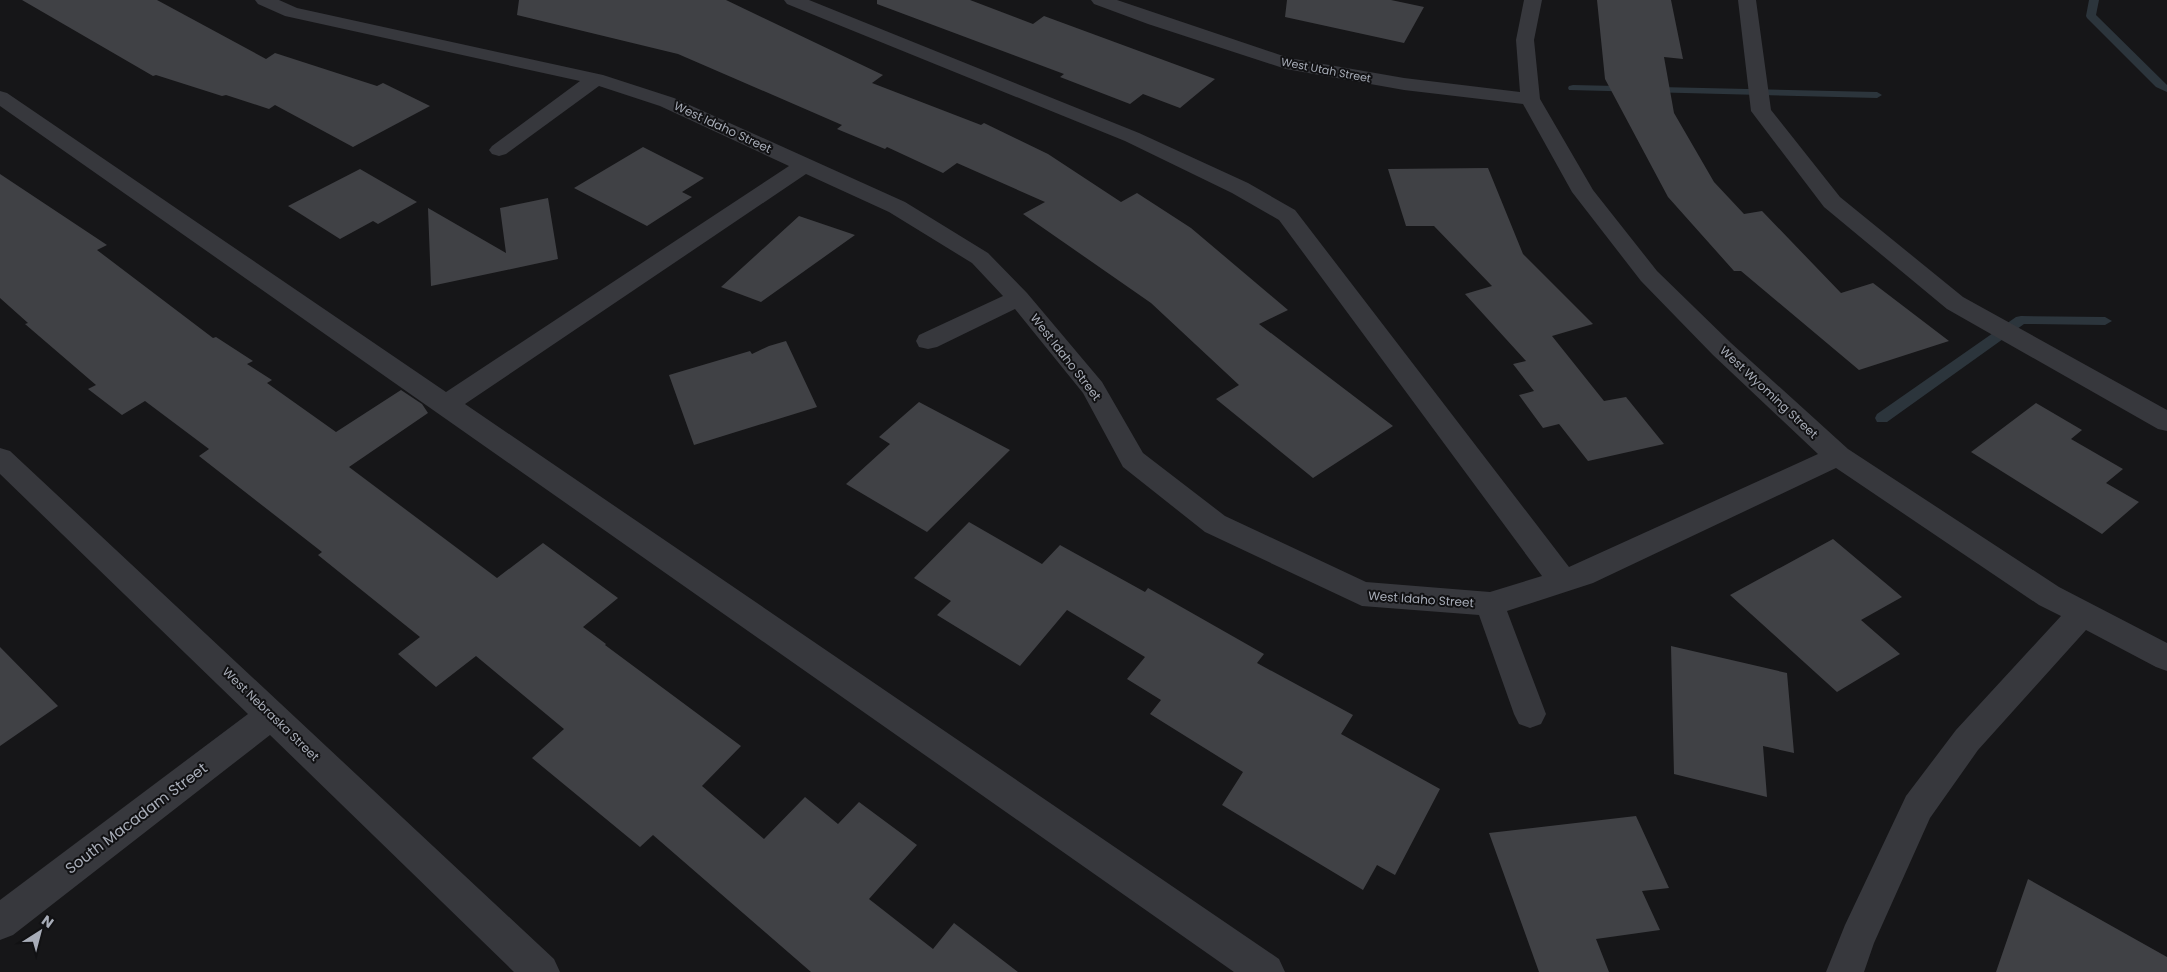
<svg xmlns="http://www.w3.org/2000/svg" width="2167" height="972" viewBox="0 0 2167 972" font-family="Poppins,sans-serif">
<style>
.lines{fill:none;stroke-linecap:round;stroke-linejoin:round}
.stream{fill:#2c353c;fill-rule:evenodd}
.building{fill:#404145}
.minor{fill:#37383d;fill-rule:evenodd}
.labels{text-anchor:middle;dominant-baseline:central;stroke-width:4;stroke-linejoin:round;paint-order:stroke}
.far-street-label{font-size:11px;fill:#a8adb8;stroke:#111113}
.street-label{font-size:12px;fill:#a8adb8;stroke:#111113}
.near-street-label{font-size:15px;fill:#a8adb8;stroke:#111113}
</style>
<rect width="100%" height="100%" fill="#161618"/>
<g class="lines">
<path class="stream" d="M 2089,0 L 2099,0 L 2096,15 L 2167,85 L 2167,92 L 2156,87 L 2087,18 L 2086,16 Z
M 1573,85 L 1877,92 L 1882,95 L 1877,98 L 1569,90 L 1568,88 L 1569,86 Z
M 2021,316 L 2105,317 L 2112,321 L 2105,325 L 2024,324 L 1887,422 L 1877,422 L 1875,418 L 1877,414 L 2016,317 Z"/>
</g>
<path class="building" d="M 22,0 L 157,0 L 266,59 L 275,53 L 377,86 L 383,83 L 430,106 L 353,147 L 275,105 L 269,109 L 226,95 L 222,96 L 156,75 L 153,76 Z
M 519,0 L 726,0 L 883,75 L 872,83 L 981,125 L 984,123 L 1048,154 L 1121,202 L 1137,193 L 1191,228 L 1288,310 L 1259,324 L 1393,426 L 1313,478 L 1216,399 L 1239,385 L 1151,303 L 1023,214 L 1045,202 L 957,163 L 943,173 L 887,147 L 885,149 L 837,129 L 842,125 L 678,54 L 517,15 Z
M 877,0 L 970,0 L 1033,24 L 1044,16 L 1215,79 L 1180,108 L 1143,94 L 1130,104 L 1060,77 L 1064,74 L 877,4 Z
M 1287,0 L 1391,0 L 1424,7 L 1404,43 L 1285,17 Z
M 1597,0 L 1671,0 L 1683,59 L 1664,57 L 1674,113 L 1714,182 L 1744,214 L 1762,211 L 1841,293 L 1873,283 L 1949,341 L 1859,370 L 1741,271 L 1734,271 L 1668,197 L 1605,79 Z
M 643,147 L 704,178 L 682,192 L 692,197 L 647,226 L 574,188 Z
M 1488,168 L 1523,254 L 1593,324 L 1552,336 L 1604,401 L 1626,397 L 1664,444 L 1588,461 L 1559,424 L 1543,428 L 1519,395 L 1534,391 L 1513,364 L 1526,361 L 1465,294 L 1492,286 L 1434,226 L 1406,226 L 1388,169 Z
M 360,169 L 417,202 L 378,224 L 373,221 L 340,239 L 288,206 Z
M 0,174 L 107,245 L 97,250 L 213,338 L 216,337 L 253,361 L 247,364 L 272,380 L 267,383 L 336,432 L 401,390 L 422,404 L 428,413 L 349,467 L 497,578 L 543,543 L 618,598 L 583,627 L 606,644 L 605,645 L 741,746 L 702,786 L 764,839 L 805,797 L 838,824 L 859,802 L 917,845 L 869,899 L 933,949 L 954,923 L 1018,972 L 811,972 L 653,835 L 640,847 L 532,758 L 564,729 L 476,656 L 436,687 L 398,654 L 420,637 L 318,555 L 322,552 L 199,456 L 209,449 L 145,401 L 122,415 L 88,389 L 96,385 L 25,324 L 28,323 L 0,298 Z
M 548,198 L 558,259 L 431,286 L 428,208 L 506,253 L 500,208 Z
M 799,216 L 855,235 L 761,302 L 721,287 Z
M 786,341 L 817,407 L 694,445 L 669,375 L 750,351 L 752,354 L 769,346 Z
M 919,402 L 1010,450 L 927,532 L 846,484 L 890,444 L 879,437 Z
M 2036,403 L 2082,430 L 2071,439 L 2123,469 L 2106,483 L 2139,502 L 2102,534 L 1971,452 Z
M 969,522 L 1042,564 L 1060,545 L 1145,592 L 1148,588 L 1264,654 L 1257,663 L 1353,715 L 1341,734 L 1440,789 L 1395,875 L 1377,865 L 1363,890 L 1222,805 L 1243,772 L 1150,714 L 1161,700 L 1127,679 L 1145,657 L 1067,610 L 1020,666 L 937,615 L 951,601 L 914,578 Z
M 1833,539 L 1902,597 L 1861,620 L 1900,654 L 1837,692 L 1730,595 Z
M 1671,646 L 1787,673 L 1794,753 L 1763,746 L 1767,797 L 1674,774 Z
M 0,647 L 58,706 L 0,746 Z
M 1636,816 L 1669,888 L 1642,891 L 1660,930 L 1596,939 L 1609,972 L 1539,972 L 1489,833 Z
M 2028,879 L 2167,957 L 2167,972 L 1996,972 Z"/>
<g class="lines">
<path class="minor" d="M 255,0 L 279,0 L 297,8 L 603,75 L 674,98 L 905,202 L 988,253 L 1027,293 L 1102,382 L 1143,453 L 1225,516 L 1366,582 L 1490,592 L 1542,576 L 1279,220 L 1232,193 L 1125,141 L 787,4 L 784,0 L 809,0 L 1139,133 L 1248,183 L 1295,210 L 1569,567 L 1818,454 L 1713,355 L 1641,281 L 1572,192 L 1523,104 L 1404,90 L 1286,69 L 1148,24 L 1094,4 L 1091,0 L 1117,0 L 1289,58 L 1404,78 L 1520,92 L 1516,40 L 1524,0 L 1542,0 L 1534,40 L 1540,99 L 1593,190 L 1657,271 L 1731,343 L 1848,449 L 2059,587 L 2167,643 L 2167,671 L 2156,667 L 2086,630 L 1978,750 L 1930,818 L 1874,943 L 1864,972 L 1826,972 L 1845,925 L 1906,796 L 1956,730 L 2061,616 L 2039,605 L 1836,468 L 1593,583 L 1507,611 L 1546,714 L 1541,724 L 1530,728 L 1519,724 L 1514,714 L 1479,615 L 1362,606 L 1205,532 L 1123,467 L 1083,393 L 1015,309 L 937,347 L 928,349 L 919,347 L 916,341 L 919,335 L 1003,296 L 972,263 L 889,212 L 806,174 L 465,404 L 1279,959 L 1285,972 L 1234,972 L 0,106 L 0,91 L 7,93 L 446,392 L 789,166 L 660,106 L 599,86 L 506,154 L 499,156 L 492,154 L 489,150 L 492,146 L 580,81 L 285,16 L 258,4 Z
M 1738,0 L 1756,0 L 1771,110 L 1840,197 L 1963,297 L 2167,410 L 2167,431 L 2158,429 L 1947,309 L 1824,207 L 1751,111 Z
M 0,448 L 10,451 L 554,959 L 560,972 L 514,972 L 270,735 L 13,935 L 0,940 L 0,900 L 248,714 L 0,474 Z"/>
</g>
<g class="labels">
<g class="far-street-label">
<text transform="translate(1326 70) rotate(11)">West Utah Street</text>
</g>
<g class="street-label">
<text transform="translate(723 127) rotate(25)">West Idaho Street</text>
<text transform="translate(1066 357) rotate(52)">West Idaho Street</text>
<text transform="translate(1769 392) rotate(43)">West Wyoming Street</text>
<text transform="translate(1421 599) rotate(4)">West Idaho Street</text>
<text transform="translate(271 714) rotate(44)">West Nebraska Street</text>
</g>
<g class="near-street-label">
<text transform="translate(136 818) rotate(-37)">South Macadam Street</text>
</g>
</g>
<g transform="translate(40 932) rotate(36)" stroke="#111113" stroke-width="4" paint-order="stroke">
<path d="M0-4L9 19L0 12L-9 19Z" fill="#a8adb8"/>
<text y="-8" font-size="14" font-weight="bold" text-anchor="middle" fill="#a8adb8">N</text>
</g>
</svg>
